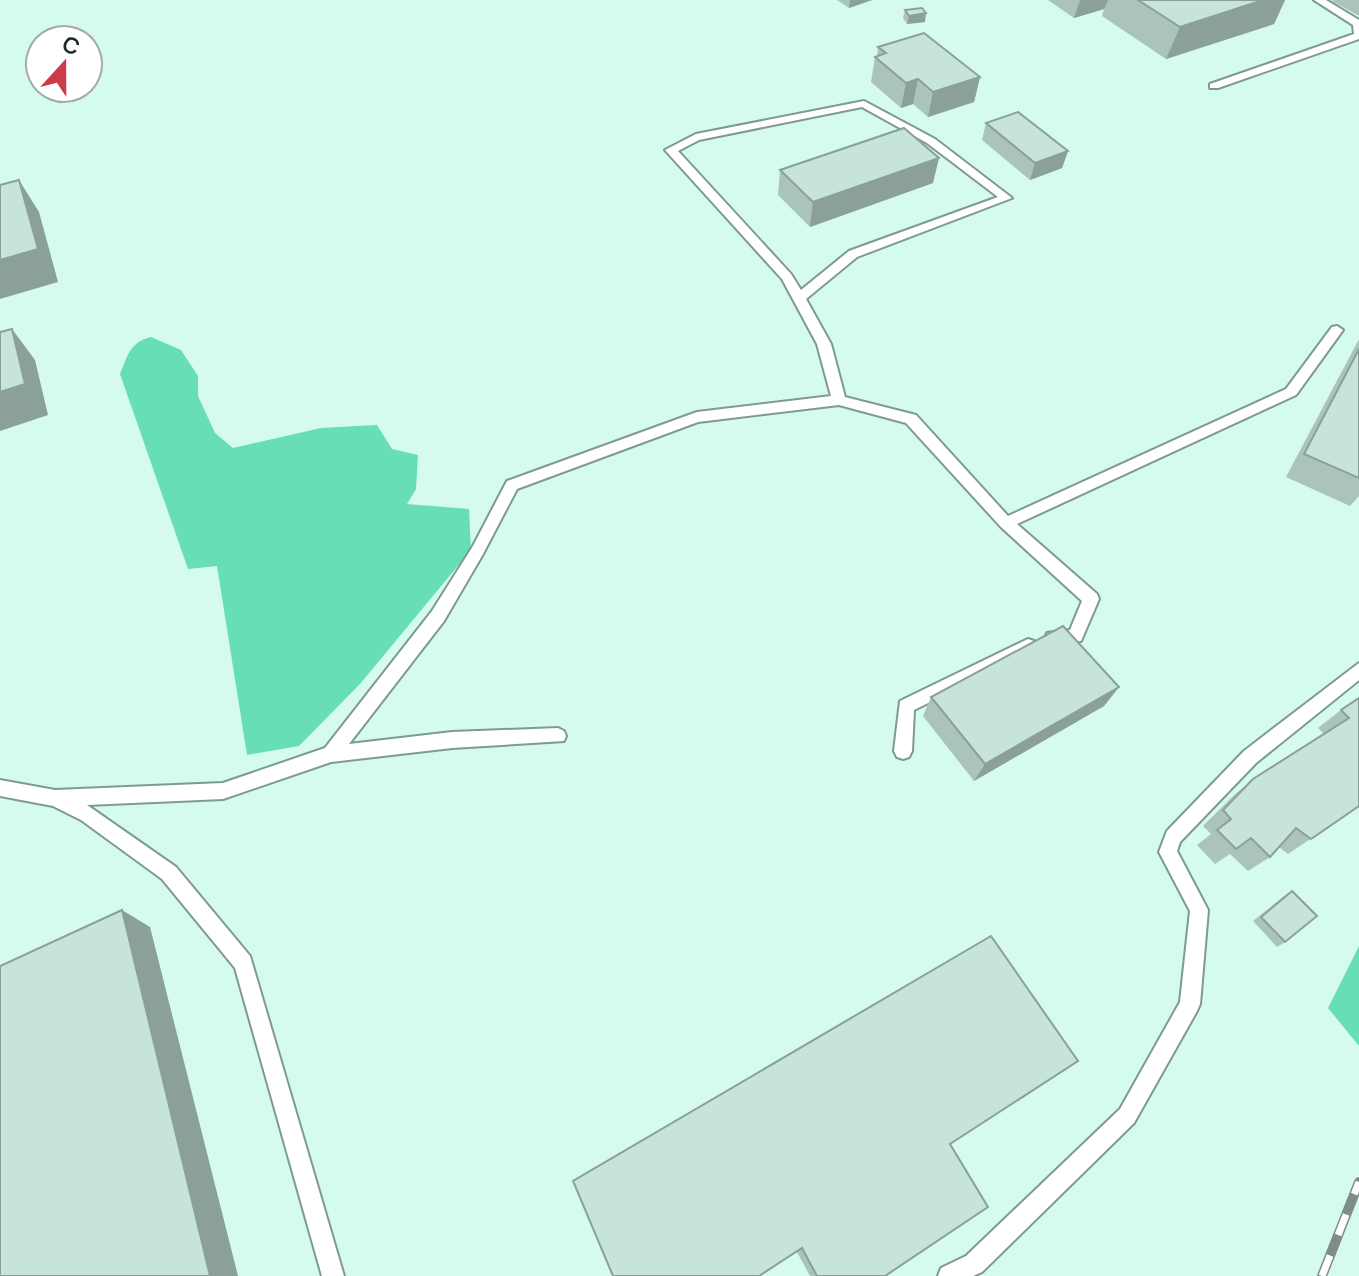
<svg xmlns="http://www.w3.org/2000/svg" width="1359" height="1276" viewBox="0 0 1359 1276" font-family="Manrope,sans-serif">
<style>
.built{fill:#d4fbeb;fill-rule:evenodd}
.forest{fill:#67deb8}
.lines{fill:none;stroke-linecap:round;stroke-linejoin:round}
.lane-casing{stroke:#7f9a8f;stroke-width:4}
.lane{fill:#fff;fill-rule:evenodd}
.rail-casing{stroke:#7e8d87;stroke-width:10}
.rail{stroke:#fff;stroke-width:7;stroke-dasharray:22;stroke-linecap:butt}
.wall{fill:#abc4ba}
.shaded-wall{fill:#8ba097}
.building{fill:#c7e4d8;stroke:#8ba097;stroke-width:2}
</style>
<rect width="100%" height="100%" fill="#edfff7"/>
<path class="built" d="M 0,0 L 1359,0 L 1359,946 L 1328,1007 L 1359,1046 L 1359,1276 L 0,1276 ZM 40,40 L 88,40 L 88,88 L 40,88 Z"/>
<path class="forest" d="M 151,337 L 181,350 L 198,376 L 198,396 L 215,433 L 233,448 L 321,428 L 377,425 L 392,449 L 418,455 L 416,489 L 407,504 L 469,509 L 471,550 L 360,684 L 299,746 L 247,755 L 217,566 L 188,569 L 120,374 C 128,355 130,342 151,337 Z
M 1359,946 L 1359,1046 L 1328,1008 Z"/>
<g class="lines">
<g class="lane-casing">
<path id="lane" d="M 1314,0 L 1326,0 L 1359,20 L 1359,39 L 1218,88 L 1210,88 L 1210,84 L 1354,34 L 1353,25 Z
M 864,101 L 935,139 L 1012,198 L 857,257 L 806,299 L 831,344 L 845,397 L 916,415 L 1008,516 L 1286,389 L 1332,327 L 1337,326 L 1343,330 L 1296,395 L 1017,524 L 1097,594 L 1099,599 L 1081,641 L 1053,645 L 1047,643 L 1045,638 L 1047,633 L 1070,630 L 1082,601 L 1001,527 L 906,423 L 839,405 L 698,422 L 517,489 L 483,554 L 444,621 L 349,744 L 452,732 L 558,728 L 564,731 L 566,736 L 564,741 L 452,748 L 331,762 L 223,799 L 87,805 L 176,867 L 250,956 L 344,1276 L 322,1276 L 235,968 L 162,879 L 81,820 L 53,806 L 0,796 L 0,780 L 55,790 L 223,783 L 325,748 L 432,611 L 473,546 L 507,481 L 697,412 L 831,396 L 817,344 L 782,279 L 665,150 L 696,134 ZM 862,107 L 927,143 L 998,197 L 849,251 L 801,290 L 791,274 L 678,151 L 699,140 Z
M 1028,639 L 1034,641 L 1036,646 L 1034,651 L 914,710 L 912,751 L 909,757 L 903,759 L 897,757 L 894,751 L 900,701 Z
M 1359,663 L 1359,680 L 1256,763 L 1180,842 L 1177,851 L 1208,910 L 1200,1004 L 1197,1011 L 1134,1123 L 982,1272 L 973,1276 L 938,1276 L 941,1268 L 966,1256 L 1120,1109 L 1180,1002 L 1190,911 L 1159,852 L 1167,831 L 1244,751 Z"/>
</g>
<use href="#lane" class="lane"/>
<g class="rail-casing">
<path id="rail" d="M 1322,1276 L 1359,1182"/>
</g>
<use href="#rail" class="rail"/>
</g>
<path class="wall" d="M 837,0 L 872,0 L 849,8 Z
M 1048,0 L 1285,0 L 1274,24 L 1166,59 L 1102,16 L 1104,9 L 1074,18 Z
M 1333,0 L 1359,0 L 1359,16 L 1332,1 Z
M 905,10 L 925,22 L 907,24 L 903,18 Z
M 878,47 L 980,77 L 974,102 L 928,117 L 913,104 L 901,108 L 871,82 L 875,57 L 877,56 Z
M 986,123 L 1068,151 L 1062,168 L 1030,180 L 982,140 Z
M 780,170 L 933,183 L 810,227 L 778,195 Z
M 1359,339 L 1359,496 L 1350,506 L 1286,477 Z
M 1119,687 L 1104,706 L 974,781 L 923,716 L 931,697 Z
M 1359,698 L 1359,806 L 1288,854 L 1279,847 L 1270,857 L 1248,871 L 1230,854 L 1215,864 L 1197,845 L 1211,834 L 1203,826 L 1233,796 L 1253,779 L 1324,734 L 1318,728 L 1341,710 Z
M 1292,891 L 1285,942 L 1277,947 L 1253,921 L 1284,896 Z
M 950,1144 L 885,1276 L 810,1276 L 797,1252 Z"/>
<path class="shaded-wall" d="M 850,0 L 872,0 L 849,8 Z
M 1080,0 L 1108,0 L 1104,9 L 1074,18 Z
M 1263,0 L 1285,0 L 1274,24 L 1166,59 L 1180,27 Z
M 926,13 L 925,22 L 907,24 L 909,16 Z
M 980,77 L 974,102 L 928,117 L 933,92 Z
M 918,79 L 913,104 L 901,108 L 906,83 Z
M 1068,151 L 1062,168 L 1030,180 L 1035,163 Z
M 939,158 L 933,183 L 810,227 L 813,202 Z
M 19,180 L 39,212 L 58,282 L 0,299 L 0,260 Z
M 12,329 L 35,360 L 48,415 L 0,431 L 0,392 Z
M 1119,687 L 1104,706 L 974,781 L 985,764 Z
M 122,910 L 150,927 L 238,1276 L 210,1276 Z"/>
<path class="building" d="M 1138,0 L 1263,0 L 1180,27 Z
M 922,8 L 926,13 L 909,16 L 905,10 Z
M 924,33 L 980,77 L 933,92 L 918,79 L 906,83 L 875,57 L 886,53 L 878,47 Z
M 1018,112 L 1068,151 L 1035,163 L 986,123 Z
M 904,128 L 939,158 L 813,202 L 780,170 Z
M 19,180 L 38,249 L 0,260 L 0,185 Z
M 12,329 L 25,384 L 0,392 L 0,332 Z
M 1359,349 L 1359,478 L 1304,454 Z
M 1063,626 L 1119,687 L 985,764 L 931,697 Z
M 1359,698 L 1359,806 L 1311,839 L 1296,828 L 1270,857 L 1251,838 L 1236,849 L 1217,830 L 1231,819 L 1223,810 L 1253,779 L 1349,718 L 1341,710 Z
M 1292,891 L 1317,916 L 1285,942 L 1261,917 Z
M 122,910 L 210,1276 L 0,1276 L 0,966 Z
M 991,936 L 1078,1061 L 950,1144 L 988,1207 L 885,1276 L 817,1276 L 802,1248 L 759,1276 L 613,1276 L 573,1181 Z"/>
<g transform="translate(64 64) rotate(21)"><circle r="38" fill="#ffffff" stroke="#a5aaa8" stroke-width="2"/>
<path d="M0-6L14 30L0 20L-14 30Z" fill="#cb3b4a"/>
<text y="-12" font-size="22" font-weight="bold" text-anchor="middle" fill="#1f2a26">С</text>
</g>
</svg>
